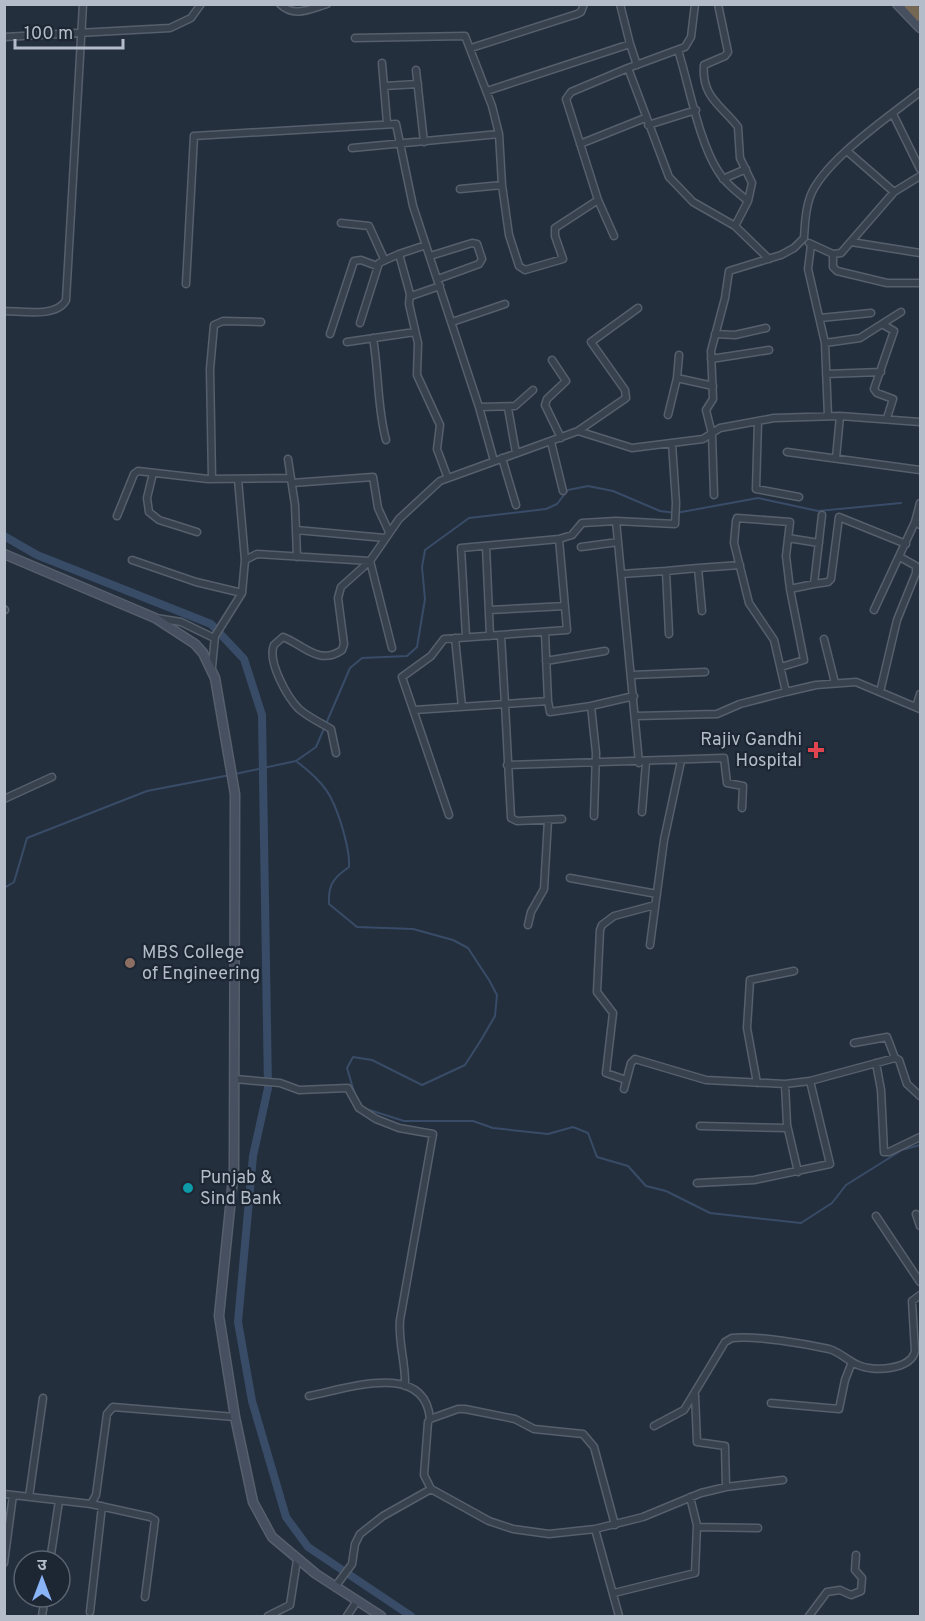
<svg xmlns="http://www.w3.org/2000/svg" width="925" height="1621" viewBox="0 0 925 1621" font-family="Overpass,'Noto Sans Devanagari',sans-serif">
<style>
.lines{fill:none;stroke-linecap:round;stroke-linejoin:round}
.stream{stroke:#394c67;stroke-width:2}
.canal{stroke:#394c67;stroke-width:8}
.street-casing{stroke:#565f6c;stroke-width:9}
.secondary-casing{stroke:#565f6c;stroke-width:11}
.highway-casing{stroke:#434c59;stroke-width:14}
.street{stroke:#38414e;stroke-width:6}
.secondary{stroke:#465061;stroke-width:8}
.highway{stroke:#746855;stroke-width:10}
.health-dot{fill:#e0444e;stroke:#1d2633;stroke-width:2}
.education-dot{fill:#8d6e63;stroke:#1d2633;stroke-width:2}
.culture-dot{fill:#0f9aa8;stroke:#1d2633;stroke-width:2}
.labels{text-anchor:middle;dominant-baseline:central;stroke-width:4.5;stroke-linejoin:round;paint-order:stroke}
.poi-label{font-size:18px;fill:#b4bcc9;stroke:#1d2633;text-anchor:start}
</style>
<rect width="100%" height="100%" fill="#242f3e"/>
<g class="lines">
<path class="stream" d="M 296,761 C 325,783 333,795 343,830 C 346,842 350,853 349,867 C 333,878 328,885 329,904 L 357,927 L 413,929 L 453,940 L 468,948 L 489,980 L 497,995 L 495,1016 L 481,1040 L 465,1065 L 422,1085 L 372,1060 L 353,1057 L 347,1068 L 355,1095 L 363,1108 L 404,1121 L 473,1121 L 493,1128 L 548,1134 L 573,1127 L 588,1133 L 597,1157 L 628,1166 L 646,1186 L 666,1191 L 710,1213 L 801,1223 L 832,1203 L 846,1185 L 902,1150 L 920,1145
M 235,774 L 296,761 L 316,747 L 350,668 L 362,658 L 407,656 L 417,647 L 425,599 L 422,567 L 425,550 L 469,518 L 546,509 L 557,504 L 568,490 L 588,486 L 613,491 L 660,511 L 676,513 L 758,498 L 818,511 L 901,503
M 4,888 L 14,882 L 27,838 L 147,791 L 230,775"/>
<path class="canal" d="M 4,536 L 37,555 L 211,624 L 244,659 L 262,715 L 268,1088 L 253,1156 L 238,1322 L 252,1401 L 286,1517 L 308,1547 L 411,1616"/>
<g class="street-casing">
<path id="street" d="M 280,4 C 294,18 310,9 327,4
M 695,4 L 691,37 L 685,47 L 628,68 L 669,177 L 693,202 L 735,226 L 769,259
M 718,4 L 728,52 L 725,56 L 704,65 C 701,97 722,106 738,127 L 740,158 L 752,183 L 748,201
M 4,37 L 170,28 L 191,18 L 201,4
M 355,38 L 465,36 L 492,106 L 499,134
M 630,44 L 637,65
M 471,48 L 577,14 L 581,12 L 584,4
M 678,50 C 689,85 699,142 718,171 C 725,183 737,192 748,201 L 735,226
M 382,63 L 387,123
M 416,70 L 424,142
M 384,86 L 418,84
M 487,91 L 630,44 L 620,4
M 893,114 L 920,169
M 648,125 L 696,110
M 580,144 L 645,118
M 352,148 L 499,134 L 502,185 L 460,189
M 847,151 L 894,192
M 723,179 L 746,169
M 502,185 L 509,235 L 519,266 L 525,270 L 563,259 L 555,236 L 555,228 L 598,200
M 341,223 L 369,226 L 384,259
M 614,236 L 598,200 L 566,99 L 571,92 L 628,68
M 851,242 L 920,253
M 809,243 L 833,254 L 841,253 L 894,192 L 920,176
M 426,245 L 399,254 L 410,294 L 409,304 L 418,343 L 417,375 L 440,425 L 437,449 L 447,476
M 811,245 L 808,269 L 825,343 L 828,416
M 833,254 L 833,267 L 837,271 L 887,283 L 920,283
M 430,256 L 472,243 L 477,244 L 482,259 L 479,264 L 438,279
M 186,284 L 194,136 L 396,124 L 413,206 L 479,407
M 411,296 L 440,286
M 4,311 C 21,311 57,318 66,300 L 83,4
M 820,318 L 871,313
M 452,322 L 505,304
M 360,323 L 379,263 L 399,254
M 882,324 L 894,331 L 874,389 L 877,393 L 893,399 L 887,418
M 330,334 L 354,261 L 361,260 L 377,266
M 715,334 L 735,335 L 766,328
M 373,338 C 379,373 377,407 386,440
M 347,342 L 415,332
M 825,343 L 860,338 L 901,312
M 679,355 L 677,378 L 713,386
M 711,359 L 769,350
M 552,360 L 566,381 L 547,399 L 545,405 L 561,438
M 826,374 L 881,372
M 508,408 L 516,453
M 668,415 L 677,378
M 758,421 L 756,489 L 799,497
M 578,431 L 632,448 L 703,439 L 720,428 L 774,418 L 840,416 L 920,422
M 551,442 L 563,491
M 787,452 L 920,470
M 502,458 L 516,505
M 836,458 L 840,416
M 288,459 L 295,505 L 297,557
M 494,461 L 479,407 L 515,406 L 533,390
M 153,473 L 147,498 L 149,512 L 159,520 L 197,532
M 212,479 L 210,369 L 214,325 L 223,321 L 261,322
M 238,479 L 245,560
M 292,483 L 373,477 L 378,508 L 389,532
M 714,495 L 712,434 L 706,410 L 713,399 L 711,351 L 725,298 L 729,271 L 781,255 L 794,248 L 804,238 C 805,224 805,210 810,197 C 823,161 890,116 920,92
M 920,503 L 915,522 L 920,525
M 822,515 L 814,584 L 790,589 L 786,556 L 790,522 L 737,518 L 736,521 L 734,543 L 749,603 L 774,640 L 786,692 L 816,685 L 856,682 L 920,709
M 117,516 L 134,474 L 138,471 L 208,479 L 291,478
M 616,521 L 675,524 L 676,503 L 672,443
M 296,530 L 385,538
M 788,538 L 819,543
M 486,546 L 490,636
M 581,547 L 618,542
M 132,560 L 196,582 L 242,593
M 698,568 L 740,565
M 621,574 L 666,571
M 814,584 L 828,582 L 831,579 L 839,517 L 906,544
M 4,609 L 5,610
M 489,610 L 565,606
M 874,610 L 915,522
M 156,618 L 181,622 L 214,638
M 545,633 L 548,701
M 669,634 L 666,571 L 698,568 L 702,611
M 501,636 L 505,704 L 548,701 L 550,712 L 591,706 L 596,753 L 594,816
M 466,637 L 461,548 L 559,539
M 455,638 L 462,707
M 824,639 L 835,683
M 546,661 L 605,651
M 212,667 L 215,636 L 242,593 L 245,560 L 257,554 L 370,561 L 392,648
M 781,667 L 804,660 L 790,589
M 632,675 L 705,672
M 880,692 L 897,620 L 916,573 L 916,566 L 900,557
M 591,706 L 634,696
M 916,707 L 920,694
M 414,710 L 505,704 L 511,818 L 517,821 L 562,819
M 636,716 L 717,714 L 740,704 L 786,692
M 336,753 L 331,729 C 321,723 308,717 299,709 C 287,697 267,661 274,645 L 283,637 C 304,645 319,666 342,650 L 344,644 L 338,598 L 341,587 L 370,561 L 399,519 L 440,481 L 578,431 L 626,398 L 625,390 L 591,342 L 638,308
M 507,765 L 724,758 L 727,783 L 743,786 L 742,808
M 4,799 L 52,777
M 642,812 L 646,762
M 449,815 L 402,677 L 431,656 L 444,639 L 567,630 L 559,539 L 572,535 L 582,523 L 616,521 L 639,763
M 570,878 L 657,894
M 528,925 L 531,912 L 544,889 L 548,820
M 650,945 L 664,840 L 681,761
M 854,1043 L 887,1037 L 895,1058
M 876,1063 L 881,1090 L 884,1152 L 889,1152 L 920,1137
M 235,1079 L 280,1083 L 299,1090 L 348,1088 L 359,1108 L 376,1119 L 399,1128 L 433,1134 L 400,1320 C 398,1343 406,1363 405,1386
M 626,1080 L 606,1073 L 613,1013 L 597,992 L 600,930 L 602,925 L 614,916 L 655,905
M 757,1083 L 747,1028 L 750,980 L 794,971
M 785,1084 L 787,1125 L 798,1172
M 624,1089 L 631,1063 L 635,1059 L 706,1080 L 785,1084 L 810,1081 L 895,1058 L 899,1060 L 907,1084 L 920,1096
M 700,1126 L 787,1128
M 697,1183 L 754,1180 L 830,1164 L 810,1081
M 916,1214 L 920,1226
M 876,1216 L 920,1282
M 695,1395 L 697,1442 L 725,1446 L 726,1487
M 309,1396 C 346,1389 425,1360 430,1419
M 771,1403 L 839,1409 L 845,1380 L 852,1362
M 654,1426 L 684,1410 L 725,1342 L 732,1338 C 755,1335 806,1344 829,1349 C 840,1352 848,1361 858,1365 C 873,1372 911,1370 915,1351 L 912,1301 L 920,1295
M 4,1494 L 91,1504 L 96,1495 L 107,1414 L 113,1407 L 235,1417
M 29,1497 L 43,1398
M 91,1504 L 150,1517 L 155,1520 L 145,1597
M 615,1525 L 594,1447 L 583,1434 L 534,1429 L 515,1419 L 465,1409 L 458,1409 L 430,1419 L 428,1422 L 424,1475 L 431,1489 L 489,1521 L 513,1529 L 549,1534 L 595,1529 L 643,1517 L 701,1493 L 726,1487 L 783,1480
M 697,1527 L 758,1528
M 595,1529 L 619,1616
M 50,1561 L 59,1501
M 4,1563 L 13,1495
M 335,1587 L 352,1564 L 355,1544 L 360,1534 L 383,1516 L 431,1489
M 614,1593 L 695,1573 L 697,1525 L 690,1497
M 90,1612 L 102,1506
M 42,1616 L 45,1597
M 268,1616 L 290,1605 L 297,1560
M 347,1616 L 357,1601
M 809,1616 L 827,1592 L 840,1590 L 851,1595 L 861,1591 L 862,1578 L 855,1570 L 856,1555"/>
</g>
<g class="secondary-casing">
<path id="secondary" d="M 897,4 L 920,28
M 4,554 L 155,618 L 195,644 L 203,653 L 215,678 L 235,794 L 234,1169 L 219,1316 L 235,1417 L 253,1502 L 272,1537 L 316,1574 L 381,1616"/>
</g>
<g class="highway-casing">
<path id="highway" d="M 909,4 L 920,16"/>
</g>
<use href="#street" class="street"/>
<use href="#secondary" class="secondary"/>
<use href="#highway" class="highway"/>
</g>
<path class="health-dot" d="M813 741h6v6h6v6h-6v6h-6v-6h-6v-6h6z"/>
<circle class="education-dot" cx="130" cy="963" r="6"/>
<circle class="culture-dot" cx="188" cy="1188" r="6"/>
<g class="labels">
<g class="poi-label">
<text x="802" y="740" text-anchor="end">Rajiv Gandhi<tspan x="802" dy="21">Hospital</tspan></text>
<text x="142" y="953">MBS College<tspan x="142" dy="21">of Engineering</tspan></text>
<text x="200" y="1178">Punjab &amp;<tspan x="200" dy="21">Sind Bank</tspan></text>
</g>
</g>
<rect width="925" height="1621" fill="none" stroke="#b4bcc9" stroke-width="12"/>
<g transform="translate(42 1579)"><circle r="28" fill="#1d2633" stroke="#59626f" stroke-width="1.5"/>
<path d="M0-4.5L10 22L0 15L-10 22Z" fill="#8ab4f8"/>
<text y="-9" font-size="16" font-weight="bold" text-anchor="middle" fill="#b4bcc9">उ</text>
</g>
<path d="M15 39v9h108v-9" fill="none" stroke="#b4bcc9" stroke-width="3"/>
<text x="24" y="39" font-size="18" fill="#b4bcc9" stroke="#1d2633" stroke-width="4.5" paint-order="stroke">100 m</text>
</svg>
